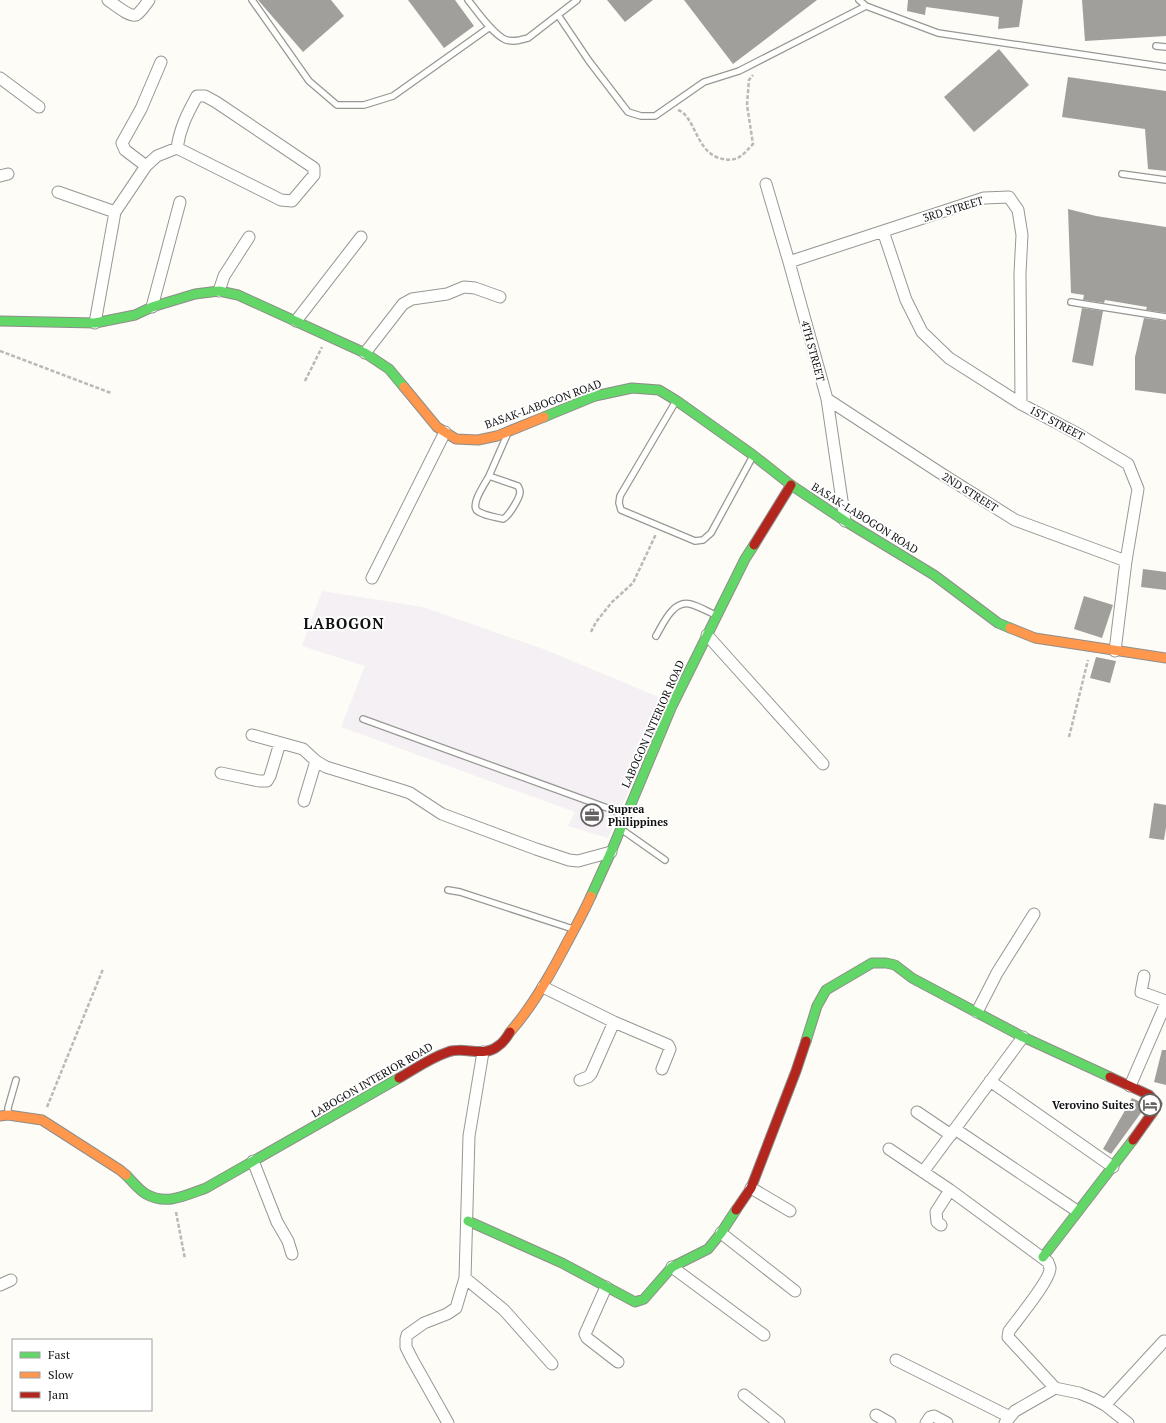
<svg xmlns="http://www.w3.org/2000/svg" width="1166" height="1423" viewBox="0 0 1166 1423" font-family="'PT Serif',serif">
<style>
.industrial{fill:#f5f0f3}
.building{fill:#a19f9c}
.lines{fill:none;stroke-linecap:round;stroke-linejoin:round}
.lane-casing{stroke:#979795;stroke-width:8}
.street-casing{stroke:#979795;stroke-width:13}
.fast-casing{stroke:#8e8d8b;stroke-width:11}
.slow-casing{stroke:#8e8d8b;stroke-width:11}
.jam-casing{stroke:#8e8d8b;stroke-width:11}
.path{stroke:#b9b9b8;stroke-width:2.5;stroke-dasharray:4 2;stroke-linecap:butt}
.lane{stroke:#fffffe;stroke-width:5.5}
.street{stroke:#fffffe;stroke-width:11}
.fast{stroke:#63d668;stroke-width:9}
.slow{stroke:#ff974d;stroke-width:9}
.jam{stroke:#b3261e;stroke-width:9}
.labels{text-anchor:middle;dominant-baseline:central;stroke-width:4;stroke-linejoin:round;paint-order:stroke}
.street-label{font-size:11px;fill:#111;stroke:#fff}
.poi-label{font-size:11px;font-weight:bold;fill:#111;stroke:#fff;text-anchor:start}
.district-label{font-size:15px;font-weight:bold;letter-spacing:1px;fill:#111;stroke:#fff}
</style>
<rect width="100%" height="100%" fill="#fdfcf7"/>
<path class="industrial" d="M 322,591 L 423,607 L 546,650 L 668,701 L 608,838 L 568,826 L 575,812 L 341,727 L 365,666 L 302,646 Z"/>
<path class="building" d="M 258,0 L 331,0 L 344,16 L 303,52 Z
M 408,0 L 455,0 L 474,26 L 444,48 Z
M 607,0 L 653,0 L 625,22 Z
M 684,0 L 817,0 L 733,64 Z
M 908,0 L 1023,0 L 1019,27 L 998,29 L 999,17 L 926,7 L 925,15 L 907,11 Z
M 1082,0 L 1166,0 L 1166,36 L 1085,41 Z
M 999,49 L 1029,85 L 974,132 L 944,97 Z
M 1068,77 L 1166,91 L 1166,171 L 1148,169 L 1145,129 L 1062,117 Z
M 1068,209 L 1096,216 L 1166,227 L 1166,313 L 1146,310 L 1147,307 L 1105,300 L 1104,303 L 1083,300 L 1084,295 L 1071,293 Z
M 1082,308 L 1103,311 L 1093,366 L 1072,362 Z
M 1144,318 L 1166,321 L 1166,394 L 1135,390 L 1135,357 Z
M 1143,569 L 1166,572 L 1166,590 L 1141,587 Z
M 1084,596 L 1113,605 L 1102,638 L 1074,629 Z
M 1096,657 L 1116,661 L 1110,683 L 1090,678 Z
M 1154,803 L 1166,805 L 1166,827 L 1164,840 L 1149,838 Z
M 1162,1050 L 1166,1050 L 1166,1085 L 1154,1082 Z
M 1132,1098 L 1143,1103 L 1146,1106 L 1111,1154 L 1103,1149 Z"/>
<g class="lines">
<g class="lane-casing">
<path id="lane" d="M 252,0 L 309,81 L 337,105 L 364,105 L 393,96 L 490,27
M 468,0 C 477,11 491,32 504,39 C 511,43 521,40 528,38 L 577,0
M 859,0 L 866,6 L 938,33 L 1166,67
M 558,15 L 589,61 L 628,112 L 641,116 L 655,116 L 704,82 L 739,71 L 866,6
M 1156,46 L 1166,47
M 1122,174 L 1166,180
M 1071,302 L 1166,317
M 676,401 L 620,496 L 619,503 L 621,510 L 695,541 L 703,540 L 711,533 L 753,456
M 489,476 C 485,484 468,507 479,512 C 486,516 495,517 503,519 C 508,517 520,498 520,492 C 520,491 519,488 518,486 L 489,476 L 507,435
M 656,636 C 663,624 673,600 690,604 C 699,606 708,612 716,615
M 363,719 L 610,809 L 625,816
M 621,829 L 665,860
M 448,890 L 460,892 L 573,929
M 8,1115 L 8,1108 L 16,1080"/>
</g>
<g class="street-casing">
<path id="street" d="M 108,0 C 114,4 129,17 136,15 C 141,12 146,4 149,0
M 0,78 L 39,107
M 146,166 L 125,150 L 122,143 L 141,109 L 161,62
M 0,176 L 8,174
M 766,184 L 789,262 L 827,399 L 845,521
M 58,192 L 115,212
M 883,231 L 906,300 L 922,332 L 949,358 L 1021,404 L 1078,434 L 1128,464 L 1138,489 L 1126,561 L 1115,651
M 789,262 L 984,198 L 1009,197 L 1018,210 L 1022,235 L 1020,273 L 1021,404
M 219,291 L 224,276 L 249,237
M 152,307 L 180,202
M 296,321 L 361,237
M 95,323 L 115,212 L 146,166 L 157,156 L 177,148 L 281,200 L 292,201 L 314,175 L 314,168 L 216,102 L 205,96 L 197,96 C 187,114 180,128 177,148
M 365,353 L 403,304 L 412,299 L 447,294 L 464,287 L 475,288 L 500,297
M 827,399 L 945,476 L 1015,520 L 1126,561
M 372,578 L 445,432
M 707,635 L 823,764
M 252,735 L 303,749 L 316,761 L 326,767 L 401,790 L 410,793 L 442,814 L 536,849 L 569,860 L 578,861 L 611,852
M 221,773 L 259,781 L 267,781 L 270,776 L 280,743
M 304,801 L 316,761
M 543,987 L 614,1022 L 591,1074 L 588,1077 L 580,1080
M 977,1012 L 997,973 L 1034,914
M 614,1022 L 668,1045 L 670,1049 L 662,1069
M 990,1081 L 1113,1167
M 1130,1086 L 1166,1003 L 1163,1000 L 1141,992 L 1144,976
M 917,1112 L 951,1135
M 955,1129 L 1077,1211
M 889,1149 L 950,1190 L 1048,1262 C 1048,1263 1050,1267 1050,1268 C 1051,1279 1017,1320 1009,1331 L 1008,1337 L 1055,1388 L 1079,1393 L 1094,1399 L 1105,1405 L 1128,1423
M 253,1161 L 277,1222 L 288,1241 L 292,1254
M 923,1172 L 1023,1037
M 751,1188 L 790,1211
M 941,1225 L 937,1222 L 936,1212 L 950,1190
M 721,1233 L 795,1291
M 672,1267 L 764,1335
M 465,1278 L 504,1310 L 552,1364
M 0,1285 L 11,1280
M 606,1287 L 585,1334 L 587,1338 L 618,1362
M 896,1360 L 1010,1417
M 744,1395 L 779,1423
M 1105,1405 L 1164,1341
M 876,1415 L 890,1423
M 448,1423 L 412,1359 L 406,1347 L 406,1339 L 407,1335 L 424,1323 L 447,1314 L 456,1308 L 465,1278 L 469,1136 L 483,1052
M 926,1423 L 930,1417 L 934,1416 L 947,1423
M 1005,1423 L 1015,1411 L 1055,1388"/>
</g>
<g class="fast-casing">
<path id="fast" d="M 0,321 L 95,323 L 135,315 L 152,307 L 195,294 L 219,291 L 238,295 L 365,353 L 389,369 L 404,387
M 544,417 L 595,396 L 632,388 L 659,390 L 677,401 L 753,455 L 791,485 L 845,521 L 934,575 L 998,623 L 1010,628
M 591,896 L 611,852 L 672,706 L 745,559 L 754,545
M 806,1041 L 817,1006 L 826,990 L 872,963 L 886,963 L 895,965 L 912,978 L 1023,1037 L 1110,1077
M 126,1175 C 132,1181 139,1190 146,1194 C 167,1206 186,1195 206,1188 L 399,1078
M 468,1221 L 562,1263 L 635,1302 L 644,1299 L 672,1267 L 708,1249 L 721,1233 L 736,1210
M 1043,1257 L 1133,1140"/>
</g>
<g class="slow-casing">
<path id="slow" d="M 404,387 L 437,427 L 456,439 L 478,440 L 497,436 L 544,417
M 1010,628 L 1035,638 L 1166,658
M 510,1032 C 531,1008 546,982 561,954 C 571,935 582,916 591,896
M 0,1116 L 8,1115 L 42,1120 L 120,1170 L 126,1175"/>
</g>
<g class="jam-casing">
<path id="jam" d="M 754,545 L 791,485
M 1110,1077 L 1149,1095 L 1157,1104 L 1153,1112 L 1133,1140
M 399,1078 C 415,1069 430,1058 448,1052 C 464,1046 484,1058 498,1046 C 503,1043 507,1037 510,1032
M 736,1210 L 751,1188 L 796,1071 L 806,1041"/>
</g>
<path class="path" d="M 678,110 C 695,116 696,151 719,158 C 737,163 742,156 753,144 L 747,105 L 749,80 L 753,75
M 0,351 L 111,393
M 305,381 L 322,347
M 591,632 L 596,622 L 612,602 L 633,583 L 656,534
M 1069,737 L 1088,660
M 47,1107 L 103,969
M 176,1212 L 185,1259"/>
<use href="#lane" class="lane"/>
<use href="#street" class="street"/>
<use href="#fast" class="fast"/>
<use href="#slow" class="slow"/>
<use href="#jam" class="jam"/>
</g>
<defs>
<g id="office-ring" transform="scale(1.15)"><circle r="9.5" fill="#fff" stroke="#646362" stroke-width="1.5"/><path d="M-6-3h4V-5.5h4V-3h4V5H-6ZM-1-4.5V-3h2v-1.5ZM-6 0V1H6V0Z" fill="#646362"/></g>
<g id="hotel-ring" transform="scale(1.15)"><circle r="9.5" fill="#fff" stroke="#646362" stroke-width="1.5"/><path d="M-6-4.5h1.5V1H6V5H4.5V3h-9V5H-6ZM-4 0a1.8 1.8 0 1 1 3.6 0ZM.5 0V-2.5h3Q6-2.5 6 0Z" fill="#646362"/></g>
</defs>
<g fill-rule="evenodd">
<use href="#office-ring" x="592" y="815"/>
<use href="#hotel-ring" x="1150" y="1105"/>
</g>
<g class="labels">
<g class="street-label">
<text transform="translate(953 209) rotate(-17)">3RD STREET</text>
<text transform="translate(813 351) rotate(75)">4TH STREET</text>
<text transform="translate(543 404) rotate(-20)">BASAK-LABOGON ROAD</text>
<text transform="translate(1057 423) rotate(28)">1ST STREET</text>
<text transform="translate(970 492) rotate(32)">2ND STREET</text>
<text transform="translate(865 518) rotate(32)">BASAK-LABOGON ROAD</text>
<text transform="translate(653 724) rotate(-66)">LABOGON INTERIOR ROAD</text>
<text transform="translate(372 1080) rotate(-30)">LABOGON INTERIOR ROAD</text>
</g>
<g class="poi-label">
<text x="608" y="809">Suprea<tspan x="608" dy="13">Philippines</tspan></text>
<text x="1134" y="1105" text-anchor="end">Verovino Suites</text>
</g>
<g class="district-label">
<text x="344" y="623">LABOGON</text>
</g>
</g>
<rect x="12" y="1339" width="140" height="72" fill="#ffffff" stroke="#a0a0a0"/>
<rect x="20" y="1352" width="20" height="6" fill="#63d668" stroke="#a0a0a0"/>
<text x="48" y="1359" font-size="12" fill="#111111">Fast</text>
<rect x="20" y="1372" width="20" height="6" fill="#ff974d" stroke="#a0a0a0"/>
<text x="48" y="1379" font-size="12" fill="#111111">Slow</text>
<rect x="20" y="1392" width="20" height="6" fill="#b3261e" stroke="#a0a0a0"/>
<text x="48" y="1399" font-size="12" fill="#111111">Jam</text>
</svg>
